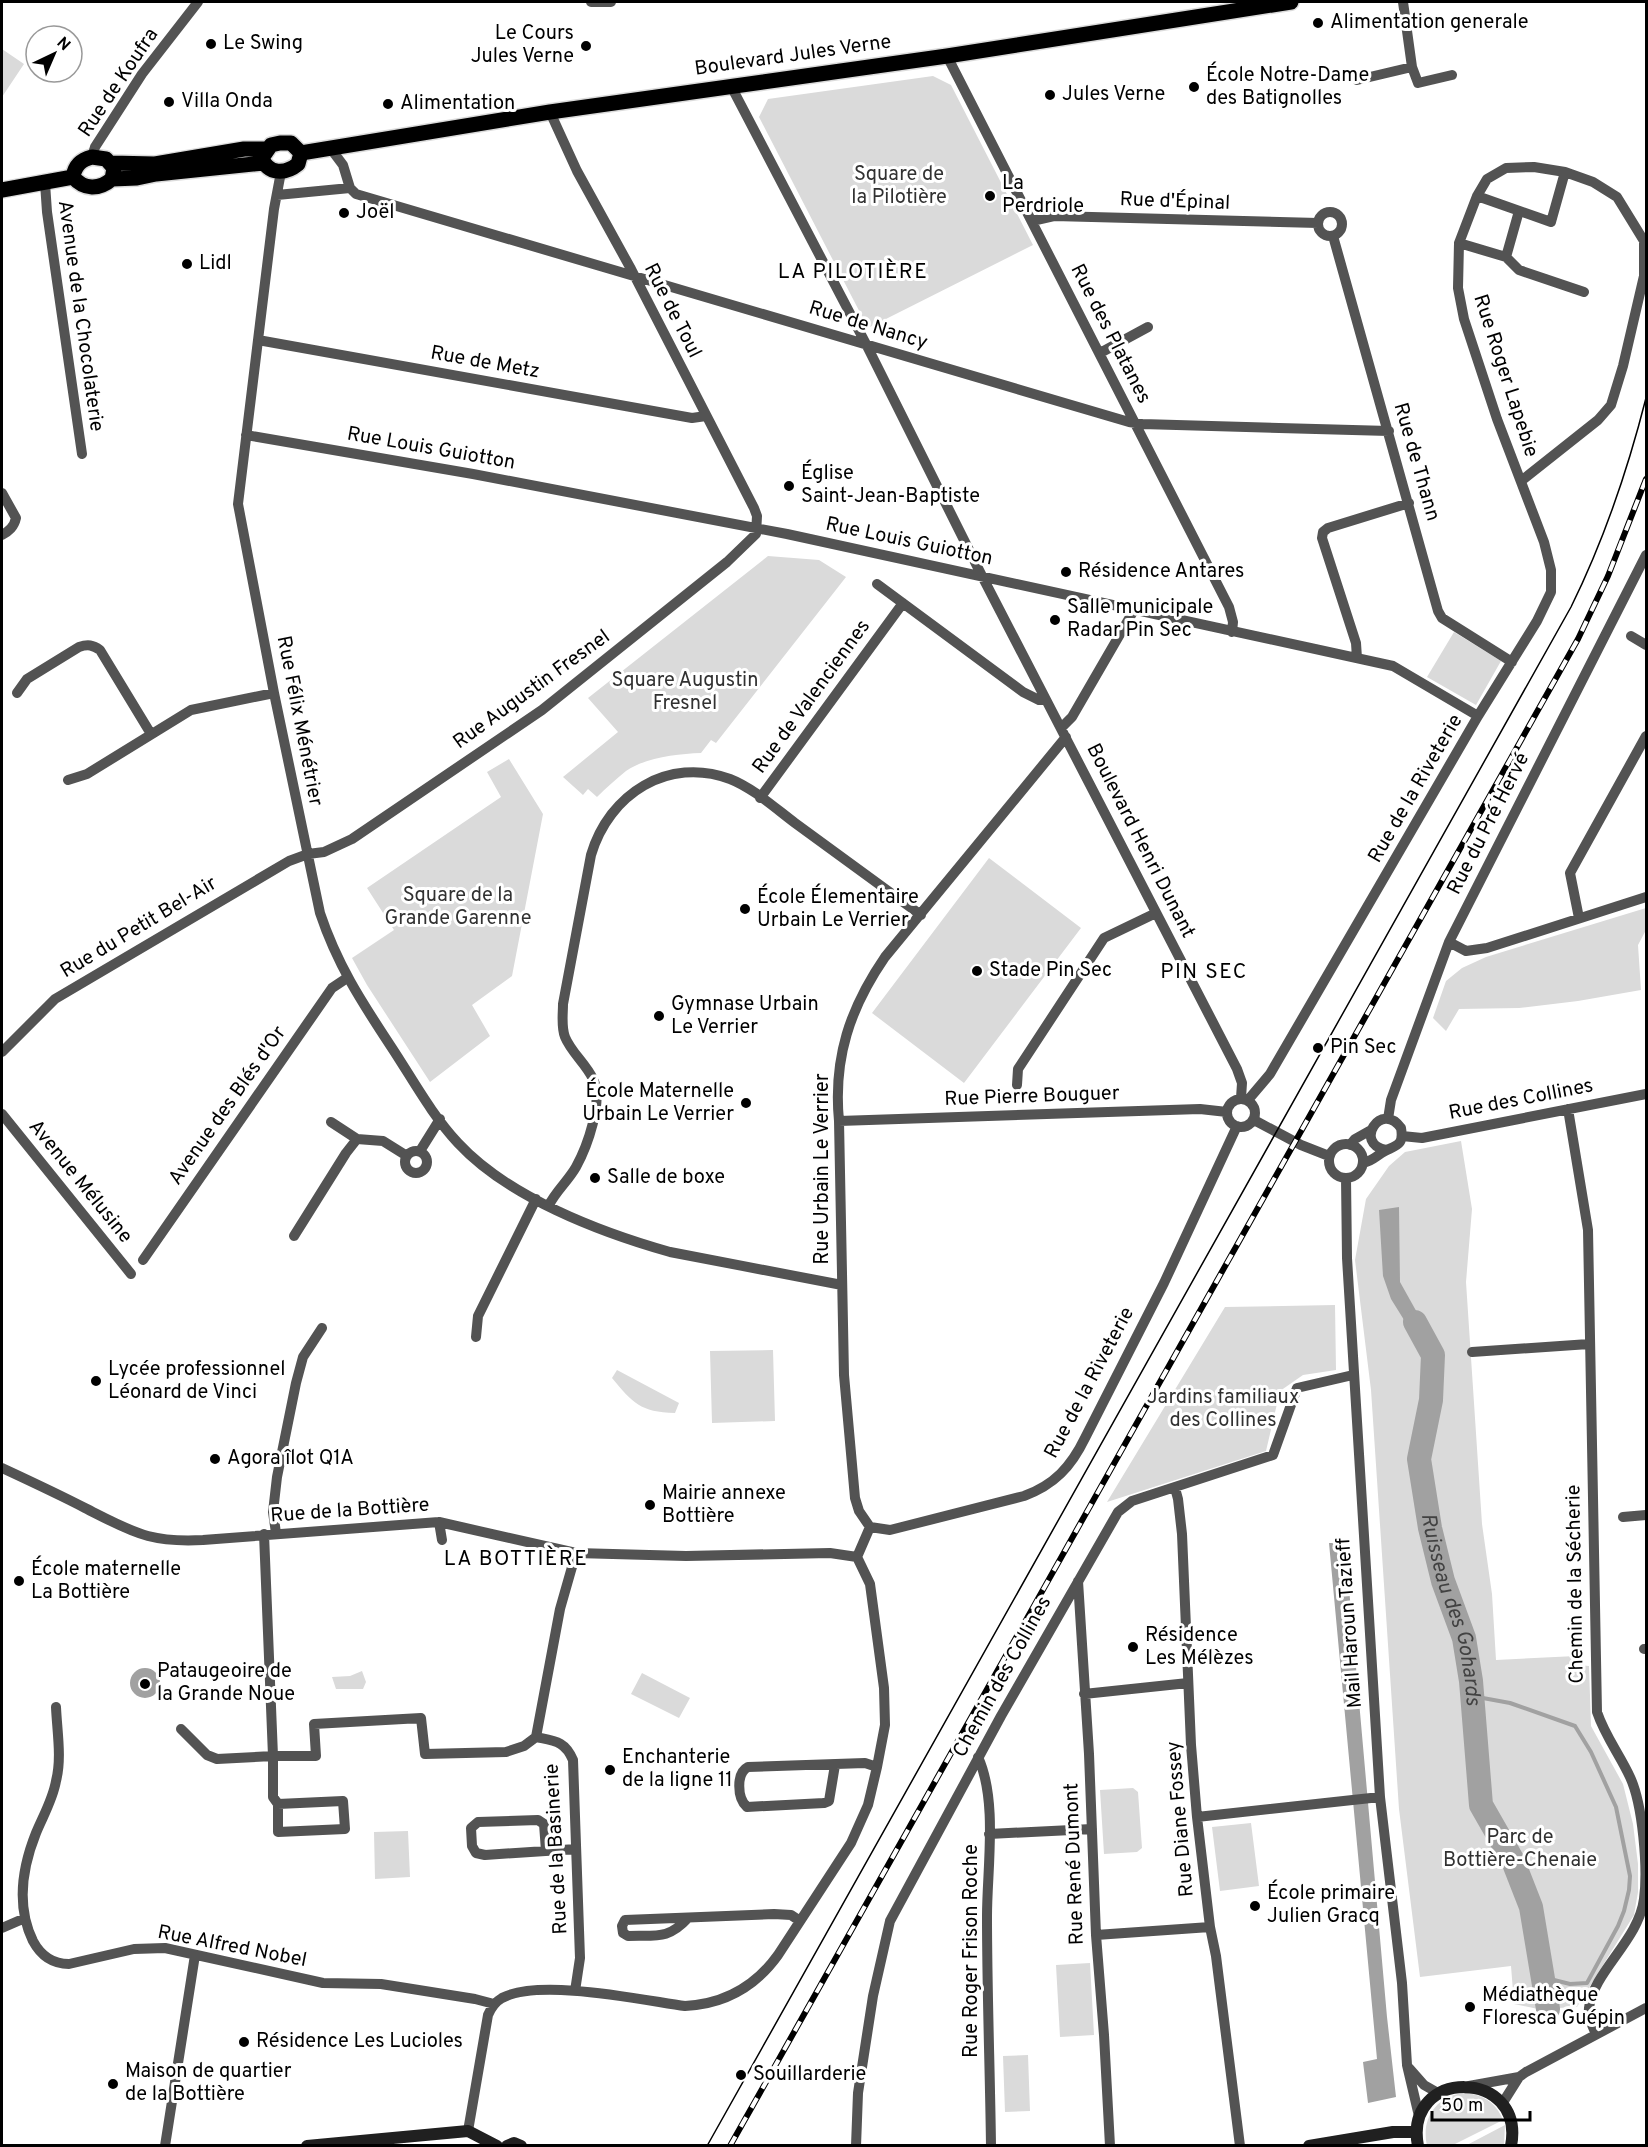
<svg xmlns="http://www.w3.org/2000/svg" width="1648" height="2147" viewBox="0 0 1648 2147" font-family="Overpass,sans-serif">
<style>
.green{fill:#dadada}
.water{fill:#a1a1a1}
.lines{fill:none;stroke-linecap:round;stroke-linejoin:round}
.stream{stroke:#a1a1a1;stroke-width:4}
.river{stroke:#a1a1a1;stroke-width:24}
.primary-casing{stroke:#dbdbdb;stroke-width:18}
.street{stroke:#535353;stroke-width:10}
.secondary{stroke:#202020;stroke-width:12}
.primary{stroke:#000;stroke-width:15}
.tram{stroke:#000;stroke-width:1.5}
.rail-casing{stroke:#000;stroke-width:6}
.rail{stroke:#fff;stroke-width:4;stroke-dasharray:11;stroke-linecap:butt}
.poi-dot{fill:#000;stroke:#fff;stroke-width:2}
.labels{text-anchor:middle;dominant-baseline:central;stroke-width:6;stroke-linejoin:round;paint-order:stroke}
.poi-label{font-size:20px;fill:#000;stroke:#fff;text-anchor:start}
.street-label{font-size:20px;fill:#000;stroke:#fff}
.park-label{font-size:20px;fill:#313131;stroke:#fff}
.neighbourhood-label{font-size:21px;letter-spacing:1.5px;fill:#000;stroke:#fff}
.water-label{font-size:21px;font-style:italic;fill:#424242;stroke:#fff}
</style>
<rect width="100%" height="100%" fill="#fff"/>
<path class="green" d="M 2,49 L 24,64 L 2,97 Z
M 933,76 L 951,85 L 1033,245 L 868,328 L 759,117 L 768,99 Z
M 768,556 L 819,560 L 846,577 L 716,743 L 711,740 L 701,753 C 677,754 647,757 626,771 C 616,779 606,788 597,797 L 588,789 L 583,795 L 563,777 L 618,732 L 588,698 Z
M 1454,632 L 1501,661 L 1476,705 L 1427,677 Z
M 509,759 L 543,814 L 512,976 L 472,1005 L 490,1036 L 430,1082 L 367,985 L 352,958 L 394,930 L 367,888 L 501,797 L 487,772 Z
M 989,858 L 1081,928 L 964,1083 L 872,1013 Z
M 1646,908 L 1646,930 L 1638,945 L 1641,990 L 1578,1001 L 1519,1008 L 1459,1009 L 1446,1031 L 1433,1018 L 1446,981 L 1462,968 L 1486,957 Z
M 1461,1141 L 1472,1209 L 1466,1282 L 1482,1524 L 1492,1594 L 1496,1660 L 1576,1656 L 1576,1665 L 1589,1666 L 1591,1726 L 1623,1784 L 1633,1824 L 1638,1864 L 1638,1892 L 1634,1915 L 1577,2007 L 1538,2009 L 1514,2004 L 1511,1966 L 1420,1977 L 1399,1809 L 1371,1390 L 1355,1260 L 1366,1199 L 1389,1166 L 1405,1152 Z
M 1335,1305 L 1336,1370 L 1303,1375 L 1280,1391 L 1266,1451 L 1107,1502 L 1225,1307 Z
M 773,1350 L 775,1421 L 712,1423 L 710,1351 Z
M 617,1370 L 679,1403 L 675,1413 C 640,1412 633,1403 612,1378 Z
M 362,1671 L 366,1682 L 363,1689 L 336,1689 L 332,1677 L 350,1676 Z
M 642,1673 L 690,1698 L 679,1718 L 631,1694 Z
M 1133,1788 L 1138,1792 L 1142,1848 L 1137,1852 L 1104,1854 L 1100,1790 Z
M 1251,1823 L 1259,1886 L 1220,1891 L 1212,1827 Z
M 408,1831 L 410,1877 L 375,1879 L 374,1832 Z
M 1090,1963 L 1094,2035 L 1060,2037 L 1056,1965 Z
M 1028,2055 L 1030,2111 L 1005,2112 L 1003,2056 Z
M 1462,2093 C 1481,2093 1496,2102 1503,2120 L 1453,2145 L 1427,2146 C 1421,2119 1435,2098 1462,2093 Z
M 1505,2125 L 1504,2145 L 1465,2146 Z"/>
<path class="water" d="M 1399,1207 L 1400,1282 L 1438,1350 L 1424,1352 L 1391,1299 L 1383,1276 L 1379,1210 Z
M 1329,1543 L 1345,1543 L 1387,2017 L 1396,2097 L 1368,2103 L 1363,2062 L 1377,2059 Z
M130 1683a15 15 0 1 1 30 0a15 15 0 1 1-30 0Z"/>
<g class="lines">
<path class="stream" d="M 1472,1696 L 1510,1703 L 1575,1726 L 1591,1752 L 1616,1807 L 1630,1876 L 1629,1890 L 1624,1911 L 1618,1926 L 1587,1983 L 1570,1984 L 1542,1977"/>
<path class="river" id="s1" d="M 1415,1322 L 1433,1355 L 1431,1400 L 1419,1459 L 1430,1528 L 1443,1581 L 1464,1638 L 1471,1681 L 1481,1805 L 1513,1861 L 1531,1907 L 1548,2009"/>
<g class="primary-casing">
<path id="primary" d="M 280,143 L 291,143 L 301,153 L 298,164 C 286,174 268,175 262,158 L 271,145 Z
M 301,153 L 550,112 L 947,56 L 1291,2
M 92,157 L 106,159 L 114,168 L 112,179 C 99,190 84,190 73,177 C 75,165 81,160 92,157 Z
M 111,163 L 155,164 L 244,149 L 267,149
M 112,179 L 137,178 L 156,174 L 264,163
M 2,190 L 73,177"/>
</g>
<path class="street" d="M 591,2 L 611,2
M 1403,2 L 1412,67 L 1418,83 L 1452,75
M 947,56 L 1229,607 L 1233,622 L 1232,632
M 1357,80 L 1412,67
M 731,86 L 866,344 L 982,576 L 1237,1069 L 1242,1083 L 1241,1098
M 331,149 L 343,165 L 350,188 L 356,194 L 1129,422 L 1142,424 L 1389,431
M 92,157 L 95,147 L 142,74 L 198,2
M 281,172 L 274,209 L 238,504 L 274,693 L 320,913 C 337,964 361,1001 390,1045 C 412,1078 431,1114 458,1143 C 508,1197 599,1232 670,1252 L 842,1285
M 45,183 L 47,212 L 82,454
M 277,195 L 350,188
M 1477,196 L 1551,222 L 1565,172
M1318 224a12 12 0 1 1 24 0a12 12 0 1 1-24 0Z
M 1032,221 L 1054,216 L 1318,223
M 1333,236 L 1438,611 L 1442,618 L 1512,662
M 1459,243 L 1506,257 L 1519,270 L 1584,292
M 1506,257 L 1519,211
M 258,340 L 692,418 L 706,416
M 1100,353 L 1148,327
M 246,435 L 473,474 L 787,534 L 1393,666 L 1478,716
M 2,493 L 16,518 C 14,527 9,531 2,535
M 877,584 L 1023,692 L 1039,700 L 1046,700
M 1631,636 L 1646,645
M 1357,658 L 1356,643 L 1322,538 L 1323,532 L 1328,528 L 1409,503
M 17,693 L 27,679 L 79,647 C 88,644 93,645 100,650 L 151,734
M 1061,728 L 1072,717 L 1134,610
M 68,780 L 87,774 L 191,710 L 274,693
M 760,798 L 903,603
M 1579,918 L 1570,873 L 1646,736
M 1449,942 L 1466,951 L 1487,948 L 1646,897
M 2,1052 L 55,999 L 289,861 L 308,854 L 324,852 L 352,839 L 542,710 L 727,562 L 756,534 L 757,516 L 754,508 L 631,269 L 577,171 L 550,112
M 1017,1085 L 1018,1069 L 1104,938 L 1156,913
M1227 1113a14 14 0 1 1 28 0a14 14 0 1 1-28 0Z
M 1248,1100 L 1270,1074 L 1478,716 L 1537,621 L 1551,592 L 1551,570 L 1544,542 L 1497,419 L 1464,319 L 1458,288 L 1459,243 L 1477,196 L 1487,179 L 1506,168 L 1534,167 L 1565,172 L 1593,182 L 1617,197 L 1644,241 L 1644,276 L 1623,366 L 1611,405 L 1598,420 L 1521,481
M 1568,1109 L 1588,1230 L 1597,1712 C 1605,1736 1620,1755 1630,1777 C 1643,1805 1648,1869 1644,1899 C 1639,1940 1593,1972 1589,2008 C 1588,2017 1592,2026 1596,2034
M 2,1114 L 131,1274
M 1388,1119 L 1391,1100 L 1449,942 L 1646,555
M 1254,1120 L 1301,1145 L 1329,1156
M 839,1121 L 1200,1109 L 1227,1112
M 331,1122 L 357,1139
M 1402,1136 L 1422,1138 L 1646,1094
M1329 1161a17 17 0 1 1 34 0a17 17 0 1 1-34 0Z
M 1350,1145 L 1355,1139 L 1371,1130
M 420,1151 L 440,1119
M405 1162a11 11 0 1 1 22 0a11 11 0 1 1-22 0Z
M 1363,1163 C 1373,1161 1377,1155 1385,1151 C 1397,1145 1404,1145 1401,1128 C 1381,1100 1353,1144 1386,1150
M 1346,1178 L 1347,1258 L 1380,1797 L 1402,1983 L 1407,2065 L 1419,2116
M 549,1205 C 556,1191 568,1181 576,1167 C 587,1147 604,1101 593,1079 C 586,1064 571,1052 565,1037 C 561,1027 563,1014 563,1004 L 591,855 C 609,794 668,756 730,779 C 753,788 775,808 795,823 C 837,854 879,884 921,915
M 294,1236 L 346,1153 L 357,1139 L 383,1141 L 407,1156
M 143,1260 L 332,988 L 347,978
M 476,1337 L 478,1316 L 536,1199
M 1472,1352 L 1589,1344
M 2,1468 C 30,1481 58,1494 85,1508 C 105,1518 126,1530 148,1536 C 167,1541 184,1541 203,1540 L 439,1522 L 576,1553 L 686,1556 L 830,1553 L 857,1557
M 1175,1488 L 1178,1499 L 1182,1534 L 1191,1745 L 1197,1817 L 1210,1927 L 1216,1956 L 1240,2146
M 1623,1517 L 1646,1515
M 439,1522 L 442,1540
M 870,1527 L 859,1511 L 855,1498 L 844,1375 L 839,1121 C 833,1058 850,1008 885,957 L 1066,737
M 870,1527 L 890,1530 L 1024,1496 C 1054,1485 1071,1467 1085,1438 L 1164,1283 L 1237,1126
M 276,1533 L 273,1512 L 277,1477 L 296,1383 L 303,1357 L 322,1328
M 264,1534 L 273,1756 L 316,1756 L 314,1724 L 421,1718 L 425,1754 L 506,1752 L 524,1746 L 536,1737
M 857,1557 L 870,1527
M 1078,1581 L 1089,1754 L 1096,1935 L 1104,2035 L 1110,2146
M 1644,1649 L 1646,1649
M 1084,1694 L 1188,1683
M 56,1707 C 57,1731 62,1758 56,1781 C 53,1799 43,1816 36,1833 C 22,1868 16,1906 33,1941 C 41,1956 52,1964 69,1964 L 134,1949 L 165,1948 L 323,1983 L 381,1984 L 475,1999 L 494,2004
M 181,1729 L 207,1755 L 217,1759 L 273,1756 L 273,1797 L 278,1804 L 278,1832 L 345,1829 L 343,1801 L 278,1804
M 978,1757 C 998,1801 987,1869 987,1916 C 987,1993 990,2069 991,2146
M 835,1765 L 829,1801 L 824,1803 L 747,1807 C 737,1798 736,1773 748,1767 L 865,1763 L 877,1767
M 1197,1817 L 1380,1797
M 989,1834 L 1092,1829
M 546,1851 L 544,1824 L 538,1820 L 478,1822 L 471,1828 L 472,1846 L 476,1853 L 485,1855 L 576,1849
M 688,1918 C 668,1940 656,1935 628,1936 L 623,1933 L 622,1926 L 625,1920 L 774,1914 L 791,1915 L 800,1921
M 2,1928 L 25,1918
M 1096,1935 L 1210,1927
M 575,1991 L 580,1958 L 573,1760 C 565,1741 555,1741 536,1737 L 560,1609 L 576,1553
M 1409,2068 L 1424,2085 L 1438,2093
M 1469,2086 L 1519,2077
M 1502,2104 L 1519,2077 L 1526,2072 L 1646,2008
M 468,2131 L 488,2015 C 491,2008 495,2002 502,1998 C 539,1978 642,2000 685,2006 C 724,2004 755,1987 778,1955 L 851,1843 L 868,1805 L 877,1767 L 885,1725 L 884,1688 L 870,1584 L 857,1557
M 165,2146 L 195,1955
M 856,2146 L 858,2093 L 873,1996 L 890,1921 L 1001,1716 L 1118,1512 L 1132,1501 L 1273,1455 L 1297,1388 L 1353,1375"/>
<path class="secondary" d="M 307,2146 L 468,2131 L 497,2146
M 507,2146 L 514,2143 L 521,2146
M 1309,2146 L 1393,2132 L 1416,2132
M 1418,2146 C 1403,2067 1526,2068 1511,2146"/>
<use href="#primary" class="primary"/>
<path class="tram" d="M 707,2146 L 1571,607 C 1604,540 1628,469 1646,398"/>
<g class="rail-casing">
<path id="rail" d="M 730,2146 L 1578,639 L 1608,576 L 1646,479"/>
</g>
<use href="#rail" class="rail"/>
</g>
<g class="poi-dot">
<circle cx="1318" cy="23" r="6"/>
<circle cx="211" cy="44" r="6"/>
<circle cx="586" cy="46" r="6"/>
<circle cx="1194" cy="87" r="6"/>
<circle cx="1050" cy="95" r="6"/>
<circle cx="169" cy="102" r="6"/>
<circle cx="388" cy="104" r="6"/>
<circle cx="990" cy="196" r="6"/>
<circle cx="344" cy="213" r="6"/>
<circle cx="187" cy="264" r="6"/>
<circle cx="789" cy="486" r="6"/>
<circle cx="1066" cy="572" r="6"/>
<circle cx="1055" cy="620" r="6"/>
<circle cx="745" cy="909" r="6"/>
<circle cx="977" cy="971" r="6"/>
<circle cx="659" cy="1016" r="6"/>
<circle cx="1318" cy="1048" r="6"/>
<circle cx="746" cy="1103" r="6"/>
<circle cx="595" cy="1178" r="6"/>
<circle cx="96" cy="1381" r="6"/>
<circle cx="215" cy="1459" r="6"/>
<circle cx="650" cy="1505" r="6"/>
<circle cx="19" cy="1581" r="6"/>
<circle cx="1133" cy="1647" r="6"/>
<circle cx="145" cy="1684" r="6"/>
<circle cx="610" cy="1770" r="6"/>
<circle cx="1255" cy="1906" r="6"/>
<circle cx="1470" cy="2007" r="6"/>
<circle cx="244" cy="2042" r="6"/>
<circle cx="741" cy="2075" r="6"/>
<circle cx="113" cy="2084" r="6"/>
</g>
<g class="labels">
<g class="poi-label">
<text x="1330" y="23">Alimentation generale</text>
<text x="574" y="34" text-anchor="end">Le Cours<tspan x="574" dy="23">Jules Verne</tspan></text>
<text x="223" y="44">Le Swing</text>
<text x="1206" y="76">École Notre-Dame<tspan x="1206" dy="23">des Batignolles</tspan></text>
<text x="1062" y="95">Jules Verne</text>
<text x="181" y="102">Villa Onda</text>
<text x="400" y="104">Alimentation</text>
<text x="1002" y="184">La<tspan x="1002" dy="23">Perdriole</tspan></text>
<text x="356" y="213">Joël</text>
<text x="199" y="264">Lidl</text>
<text x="801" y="474">Église<tspan x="801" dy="23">Saint-Jean-Baptiste</tspan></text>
<text x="1078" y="572">Résidence Antares</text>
<text x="1067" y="608">Salle municipale<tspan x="1067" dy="23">Radar Pin Sec</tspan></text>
<text x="757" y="898">École Élementaire<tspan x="757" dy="23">Urbain Le Verrier</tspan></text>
<text x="989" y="971">Stade Pin Sec</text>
<text x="671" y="1005">Gymnase Urbain<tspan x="671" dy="23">Le Verrier</tspan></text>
<text x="1330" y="1048">Pin Sec</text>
<text x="734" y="1092" text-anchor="end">École Maternelle<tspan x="734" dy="23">Urbain Le Verrier</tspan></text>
<text x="607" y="1178">Salle de boxe</text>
<text x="108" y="1370">Lycée professionnel<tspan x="108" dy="23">Léonard de Vinci</tspan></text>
<text x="227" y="1459">Agora îlot Q1A</text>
<text x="662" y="1494">Mairie annexe<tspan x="662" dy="23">Bottière</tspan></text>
<text x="31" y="1570">École maternelle<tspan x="31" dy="23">La Bottière</tspan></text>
<text x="1145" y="1636">Résidence<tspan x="1145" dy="23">Les Mélèzes</tspan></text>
<text x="157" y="1672">Pataugeoire de<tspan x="157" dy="23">la Grande Noue</tspan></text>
<text x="622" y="1758">Enchanterie<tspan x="622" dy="23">de la ligne 11</tspan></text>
<text x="1267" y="1894">École primaire<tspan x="1267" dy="23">Julien Gracq</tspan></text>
<text x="1482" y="1996">Médiathèque<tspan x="1482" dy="23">Floresca Guépin</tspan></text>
<text x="256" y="2042">Résidence Les Lucioles</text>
<text x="125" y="2072">Maison de quartier<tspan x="125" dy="23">de la Bottière</tspan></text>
<text x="753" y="2075">Souillarderie</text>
</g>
<g class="street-label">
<text transform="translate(793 56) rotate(-8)">Boulevard Jules Verne</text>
<text transform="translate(119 83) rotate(-56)">Rue de Koufra</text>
<text transform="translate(1175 202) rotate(2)">Rue d'Épinal</text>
<text transform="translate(672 311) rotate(63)">Rue de Toul</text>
<text transform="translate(80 316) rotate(82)">Avenue de la Chocolaterie</text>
<text transform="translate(868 326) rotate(17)">Rue de Nancy</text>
<text transform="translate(1110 334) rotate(63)">Rue des Platanes</text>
<text transform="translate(485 363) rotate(10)">Rue de Metz</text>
<text transform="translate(1505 376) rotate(72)">Rue Roger Lapebie</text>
<text transform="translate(431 449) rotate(10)">Rue Louis Guiotton</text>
<text transform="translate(1416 462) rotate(74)">Rue de Thann</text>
<text transform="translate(909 542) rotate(12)">Rue Louis Guiotton</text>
<text transform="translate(532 690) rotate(-36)">Rue Augustin Fresnel</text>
<text transform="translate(812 697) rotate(-54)">Rue de Valenciennes</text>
<text transform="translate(299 721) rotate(79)">Rue Félix Ménétrier</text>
<text transform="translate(1416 789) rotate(-60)">Rue de la Riveterie</text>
<text transform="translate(1489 824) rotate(-63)">Rue du Pré Hervé</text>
<text transform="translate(1140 841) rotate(63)">Boulevard Henri Dunant</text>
<text transform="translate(139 928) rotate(-31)">Rue du Petit Bel-Air</text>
<text transform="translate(1032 1097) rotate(-2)">Rue Pierre Bouguer</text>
<text transform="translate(1521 1100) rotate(-11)">Rue des Collines</text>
<text transform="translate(228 1106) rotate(-55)">Avenue des Blés d'Or</text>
<text transform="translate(823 1169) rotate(-90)">Rue Urbain Le Verrier</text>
<text transform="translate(80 1182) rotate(51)">Avenue Mélusine</text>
<text transform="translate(1090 1383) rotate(-62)">Rue de la Riveterie</text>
<text transform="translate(350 1511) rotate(-4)">Rue de la Bottière</text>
<text transform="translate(1576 1584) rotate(-91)">Chemin de la Sécherie</text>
<text transform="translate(1350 1623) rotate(-94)">Mail Haroun Tazieff</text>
<text transform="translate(1003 1677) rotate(-61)">Chemin des Collines</text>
<text transform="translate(1181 1819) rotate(-95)">Rue Diane Fossey</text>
<text transform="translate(557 1849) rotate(-93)">Rue de la Basinerie</text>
<text transform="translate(1075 1864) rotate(-92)">Rue René Dumont</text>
<text transform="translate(232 1947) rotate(11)">Rue Alfred Nobel</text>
<text transform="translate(972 1951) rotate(-90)">Rue Roger Frison Roche</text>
</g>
<g class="park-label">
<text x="899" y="175">Square de<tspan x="899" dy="23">la Pilotière</tspan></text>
<text x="685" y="681">Square Augustin<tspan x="685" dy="23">Fresnel</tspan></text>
<text x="458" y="896">Square de la<tspan x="458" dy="23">Grande Garenne</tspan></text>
<text x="1223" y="1398">Jardins familiaux<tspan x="1223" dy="23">des Collines</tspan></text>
<text x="1520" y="1838">Parc de<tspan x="1520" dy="23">Bottière-Chenaie</tspan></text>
</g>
<g class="neighbourhood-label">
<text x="853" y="272">LA PILOTIÈRE</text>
<text x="1204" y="972">PIN SEC</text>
<text x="516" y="1559">LA BOTTIÈRE</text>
</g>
<g class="water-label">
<text stroke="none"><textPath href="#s1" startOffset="297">Ruisseau des Gohards</textPath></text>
</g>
</g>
<rect width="1648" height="2147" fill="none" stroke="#000000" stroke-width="6"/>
<g transform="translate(54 54) rotate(44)"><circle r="28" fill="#ffffff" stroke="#999999" stroke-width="1.5"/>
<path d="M0-4.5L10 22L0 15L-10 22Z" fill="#000000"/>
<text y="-9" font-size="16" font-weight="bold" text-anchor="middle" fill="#000000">N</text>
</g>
<path d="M1432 2111v9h98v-9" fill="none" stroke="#000000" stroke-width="3"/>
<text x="1441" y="2111" font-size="18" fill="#000000" stroke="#ffffff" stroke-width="4.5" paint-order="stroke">50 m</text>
</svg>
